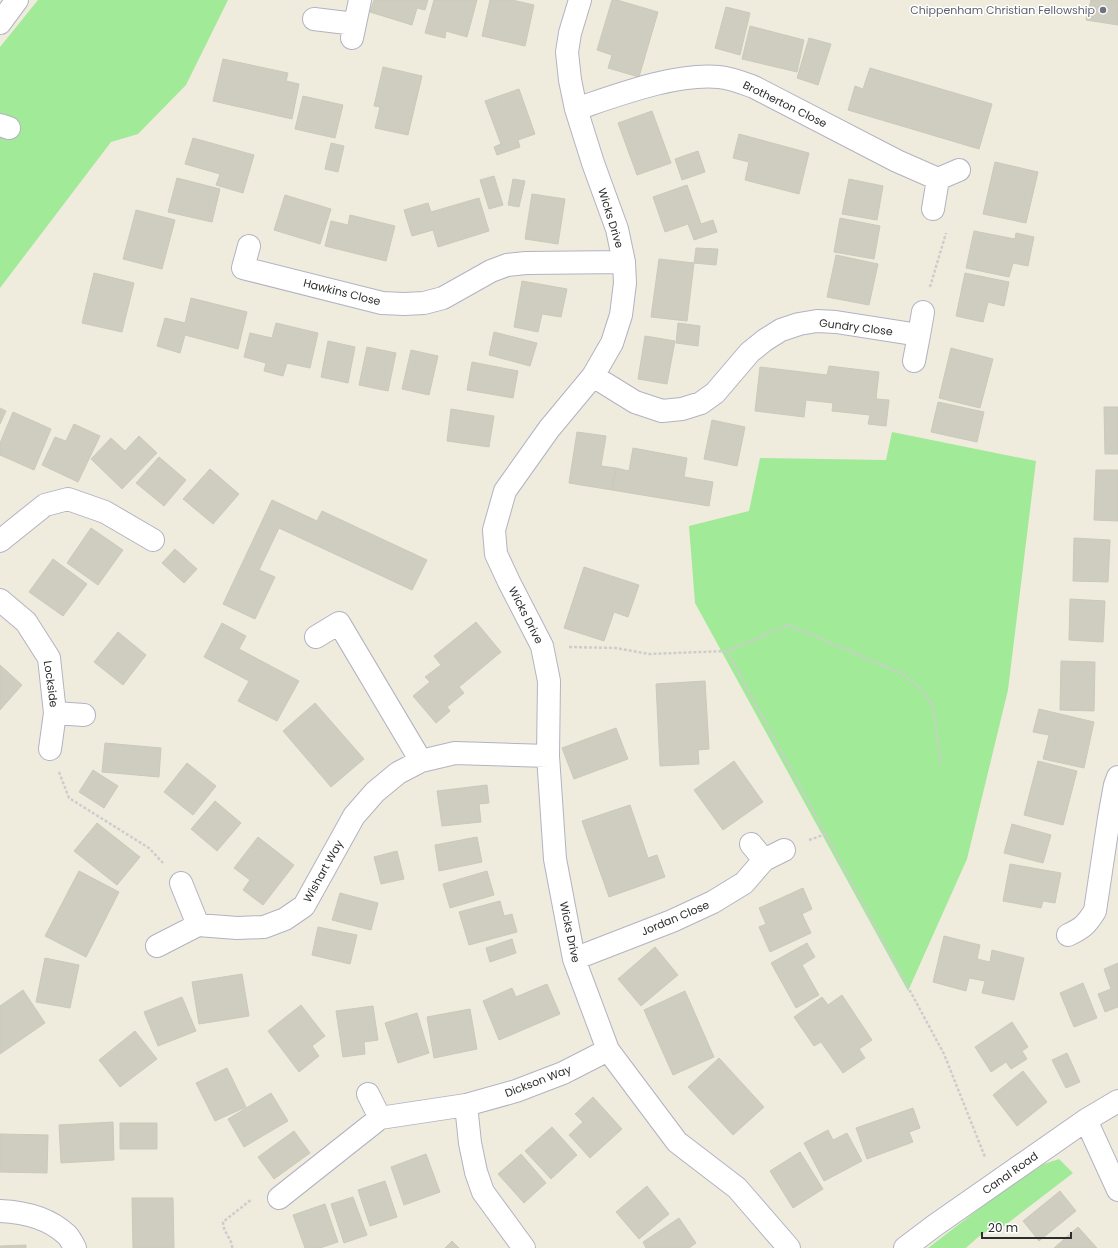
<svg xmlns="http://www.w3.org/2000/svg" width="1118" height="1248" viewBox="0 0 1118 1248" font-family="Poppins,sans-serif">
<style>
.green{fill:#a1ea97}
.building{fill:#cfcdc0;stroke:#cbc9b7}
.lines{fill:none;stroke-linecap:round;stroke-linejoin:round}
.minor-casing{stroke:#b3b2c2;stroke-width:24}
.path{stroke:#cdcdcd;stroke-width:2.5;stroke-dasharray:3 2;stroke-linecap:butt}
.minor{stroke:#fff;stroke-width:22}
.worship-dot{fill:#6b7280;stroke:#fff;stroke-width:1.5}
.labels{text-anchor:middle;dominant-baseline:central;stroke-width:3;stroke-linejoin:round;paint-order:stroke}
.worship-label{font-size:11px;fill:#5b616d;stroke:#fff;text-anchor:end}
.street-label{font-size:11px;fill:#2d2d2d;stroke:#fff}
</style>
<rect width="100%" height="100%" fill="#efecde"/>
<path class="green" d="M 38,0 L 228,0 L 186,85 L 138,134 L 111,142 L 0,288 L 0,47 Z
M 892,432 L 1036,461 L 1008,690 L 967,859 L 908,991 L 695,603 L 689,526 L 749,511 L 760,458 L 886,460 Z
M 1059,1159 L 1073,1173 L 1004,1226 C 990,1225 976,1239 966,1248 L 928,1248 L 1005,1189 L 1044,1164 Z"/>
<path class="building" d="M 374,0 L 428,0 L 425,10 L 417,8 L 412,25 L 370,12 Z
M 434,0 L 477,0 L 467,37 L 446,31 L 445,38 L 425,33 Z
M 490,0 L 512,0 L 534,5 L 525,46 L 482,36 Z
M 612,0 L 617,0 L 658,12 L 639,77 L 608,68 L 612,55 L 597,50 Z
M 1091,0 L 1118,0 L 1118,25 L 1086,20 Z
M 726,7 L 750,13 L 740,55 L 715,48 Z
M 750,26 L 804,40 L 797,72 L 742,59 Z
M 809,38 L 831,44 L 818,85 L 797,78 Z
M 223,59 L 288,73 L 286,81 L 299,84 L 292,119 L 213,101 Z
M 383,67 L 422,76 L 408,135 L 375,128 L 380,107 L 374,106 Z
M 870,68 L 992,104 L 979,149 L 848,110 L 855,86 L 863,89 Z
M 519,89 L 535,134 L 518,140 L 520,147 L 497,155 L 494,147 L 501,144 L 485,101 Z
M 303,96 L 343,105 L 335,138 L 295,129 Z
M 652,111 L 671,163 L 637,175 L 618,123 Z
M 739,134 L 809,153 L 799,194 L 745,180 L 749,162 L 733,158 Z
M 193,138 L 254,155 L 243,193 L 216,185 L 220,174 L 185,164 Z
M 331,143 L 344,146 L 338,172 L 325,169 Z
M 698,151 L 705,172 L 682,180 L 675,159 Z
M 995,162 L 1038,172 L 1026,223 L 983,214 Z
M 494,176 L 503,205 L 489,209 L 480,180 Z
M 177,178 L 220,189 L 212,222 L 168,212 Z
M 513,179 L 525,181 L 519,207 L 508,205 Z
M 849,179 L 883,186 L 877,220 L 842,214 Z
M 687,185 L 701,224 L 713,220 L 717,232 L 694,240 L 688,224 L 665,232 L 653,197 Z
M 532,194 L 565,199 L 558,244 L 525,239 Z
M 285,195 L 331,209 L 320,244 L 274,230 Z
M 479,198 L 489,231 L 438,247 L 433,230 L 412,236 L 404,210 L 428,203 L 431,212 Z
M 136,210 L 175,220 L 162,269 L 123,259 Z
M 350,215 L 395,226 L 386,261 L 325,246 L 331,221 L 348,225 Z
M 840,218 L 880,226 L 874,259 L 834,252 Z
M 974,231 L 1015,239 L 1016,233 L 1034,237 L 1028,266 L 1013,263 L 1009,277 L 966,268 Z
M 696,248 L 718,249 L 716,265 L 694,263 Z
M 836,255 L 878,264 L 869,305 L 827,297 Z
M 659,259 L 694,263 L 687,321 L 651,317 Z
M 94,273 L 134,283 L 122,332 L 82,323 Z
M 965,273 L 1009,282 L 1004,306 L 988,302 L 983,322 L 956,316 Z
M 522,281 L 567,289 L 561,317 L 542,314 L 538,332 L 514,327 Z
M 191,298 L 247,312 L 238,349 L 185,335 L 180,353 L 157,346 L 165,318 L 185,323 Z
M 276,323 L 318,333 L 310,368 L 287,363 L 283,376 L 264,371 L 266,363 L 244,357 L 250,333 L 272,338 Z
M 678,323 L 700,326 L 698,346 L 676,343 Z
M 494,332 L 537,343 L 530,366 L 489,355 Z
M 645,336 L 675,341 L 667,384 L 638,379 Z
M 328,341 L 355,347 L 348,383 L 321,377 Z
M 367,347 L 396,353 L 388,391 L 359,385 Z
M 951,348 L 993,359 L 980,408 L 939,398 Z
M 411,350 L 438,356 L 429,395 L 402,389 Z
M 472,362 L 518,371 L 513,398 L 467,390 Z
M 829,366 L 879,372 L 876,399 L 889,400 L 886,426 L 868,424 L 870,415 L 832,411 L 833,403 L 806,400 L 804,417 L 755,411 L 760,367 L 827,375 Z
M 938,402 L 984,412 L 977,442 L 931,432 Z
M 1104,407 L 1118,407 L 1118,454 L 1105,454 Z
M 0,408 L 6,411 L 0,424 Z
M 451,409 L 494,416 L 489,447 L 447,441 Z
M 13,412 L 51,429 L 34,470 L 0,455 L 0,443 Z
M 712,420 L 745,427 L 737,466 L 704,459 Z
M 74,424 L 100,436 L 78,482 L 42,465 L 55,437 L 66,441 Z
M 577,432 L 606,436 L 601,466 L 616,468 L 612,490 L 569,483 Z
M 139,436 L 157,453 L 122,489 L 91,459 L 111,438 L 125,451 Z
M 633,448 L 687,458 L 684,477 L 713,482 L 709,506 L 612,490 L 616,468 L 629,471 Z
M 159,457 L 186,480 L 164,506 L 136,483 Z
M 210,469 L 239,494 L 213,524 L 183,499 Z
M 1096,470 L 1118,470 L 1118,521 L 1094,520 Z
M 272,500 L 317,521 L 322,511 L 427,560 L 412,590 L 279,528 L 259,570 L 275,577 L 255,619 L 223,604 Z
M 91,528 L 123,550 L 98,585 L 67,563 Z
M 1074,538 L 1110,540 L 1108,582 L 1073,581 Z
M 175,549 L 197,569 L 184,583 L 162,563 Z
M 53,559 L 87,584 L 63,616 L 29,592 Z
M 584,567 L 639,585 L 628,617 L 614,612 L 604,641 L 564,628 Z
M 1070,599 L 1105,601 L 1103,642 L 1069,640 Z
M 476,622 L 501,652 L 459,687 L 464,693 L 447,707 L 450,711 L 436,723 L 413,696 L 430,682 L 425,677 L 441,665 L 434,656 Z
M 222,623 L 246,636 L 239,649 L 299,681 L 277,721 L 238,701 L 249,681 L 204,657 Z
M 118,632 L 146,655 L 123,685 L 94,662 Z
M 1061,661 L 1095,662 L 1094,711 L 1060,710 Z
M 0,665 L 22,685 L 0,710 Z
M 705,681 L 709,749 L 698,750 L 699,764 L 660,766 L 656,684 Z
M 315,703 L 364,759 L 331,787 L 283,731 Z
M 1039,709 L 1094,722 L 1084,768 L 1043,759 L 1049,735 L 1033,732 Z
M 616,728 L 628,759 L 574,779 L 562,748 Z
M 105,743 L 161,748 L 159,777 L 102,772 Z
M 734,761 L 763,802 L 723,830 L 694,790 Z
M 1038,761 L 1077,771 L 1063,825 L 1024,815 Z
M 187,763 L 216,786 L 193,815 L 164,792 Z
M 93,770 L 118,786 L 104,808 L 79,792 Z
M 487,785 L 489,803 L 479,804 L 481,822 L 442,826 L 437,791 Z
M 215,801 L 241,823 L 217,851 L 191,829 Z
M 630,805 L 648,858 L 657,855 L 665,877 L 609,897 L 582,821 Z
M 97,823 L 140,857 L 117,885 L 74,851 Z
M 1012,824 L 1051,835 L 1043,863 L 1004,853 Z
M 258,837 L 294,865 L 263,905 L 243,890 L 250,880 L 234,868 Z
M 477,837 L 482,862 L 439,871 L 435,845 Z
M 397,851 L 404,879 L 381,884 L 374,857 Z
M 1010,864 L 1061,873 L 1055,903 L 1043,901 L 1041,908 L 1003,901 Z
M 79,871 L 119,892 L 86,957 L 45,936 Z
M 487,871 L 494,895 L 450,908 L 443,884 Z
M 803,888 L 812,909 L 802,914 L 811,933 L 770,952 L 759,927 L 766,924 L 759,908 Z
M 340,893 L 378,903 L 371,930 L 332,920 Z
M 500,901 L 504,916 L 512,914 L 517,932 L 469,945 L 459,912 Z
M 318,927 L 357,935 L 350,964 L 312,955 Z
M 944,936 L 980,945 L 977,959 L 990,962 L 992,950 L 1024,958 L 1014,1000 L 982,993 L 985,981 L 969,978 L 966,991 L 933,982 Z
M 512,939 L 516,953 L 490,962 L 486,948 Z
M 807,943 L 815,957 L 802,965 L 819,995 L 796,1008 L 771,963 Z
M 655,947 L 678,975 L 641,1006 L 618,979 Z
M 45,958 L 79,965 L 70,1008 L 36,1002 Z
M 1118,963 L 1118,1007 L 1105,1012 L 1098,994 L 1111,989 L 1104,969 Z
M 242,974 L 249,1016 L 199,1024 L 192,982 Z
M 1083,983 L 1097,1018 L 1074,1027 L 1060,993 Z
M 547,984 L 560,1014 L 499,1040 L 483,1001 L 512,988 L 516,997 Z
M 23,990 L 45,1023 L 0,1054 L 0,1006 Z
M 685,991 L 714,1057 L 673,1075 L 644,1010 Z
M 842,995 L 872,1040 L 859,1049 L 865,1058 L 843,1073 L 821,1042 L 814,1046 L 794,1017 L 822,997 L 828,1005 Z
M 182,997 L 196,1031 L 158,1046 L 144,1012 Z
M 301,1005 L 325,1036 L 312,1046 L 319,1056 L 299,1072 L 268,1031 Z
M 373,1006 L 378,1040 L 364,1042 L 365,1054 L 343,1057 L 336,1011 Z
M 470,1009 L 477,1049 L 434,1058 L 427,1017 Z
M 417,1013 L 429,1053 L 398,1063 L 385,1023 Z
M 1012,1022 L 1028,1047 L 1022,1051 L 1027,1059 L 1011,1069 L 1006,1062 L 991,1072 L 975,1047 Z
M 135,1031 L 157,1059 L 120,1087 L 99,1060 Z
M 1067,1053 L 1080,1082 L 1066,1088 L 1052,1060 Z
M 719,1058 L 764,1107 L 733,1135 L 688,1087 Z
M 227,1068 L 246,1107 L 215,1121 L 196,1083 Z
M 1023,1071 L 1047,1102 L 1017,1126 L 993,1095 Z
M 271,1093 L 288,1121 L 244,1147 L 228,1119 Z
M 593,1097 L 622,1129 L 590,1158 L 569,1135 L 583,1122 L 575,1114 Z
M 913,1108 L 920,1128 L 909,1132 L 913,1142 L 867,1159 L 856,1128 Z
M 113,1122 L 114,1160 L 61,1163 L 59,1125 Z
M 120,1123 L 157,1123 L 157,1149 L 120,1149 Z
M 552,1127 L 577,1155 L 551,1179 L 525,1151 Z
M 828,1130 L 833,1140 L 847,1133 L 862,1161 L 824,1181 L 804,1143 Z
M 294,1131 L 310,1153 L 274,1179 L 258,1157 Z
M 0,1134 L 48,1135 L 47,1173 L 0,1172 Z
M 800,1152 L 823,1189 L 793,1208 L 770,1171 Z
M 426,1154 L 440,1192 L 404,1205 L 391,1167 Z
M 521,1154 L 546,1183 L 524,1203 L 498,1174 Z
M 385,1181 L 397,1217 L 370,1226 L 358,1190 Z
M 647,1186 L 669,1214 L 639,1239 L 616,1212 Z
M 1060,1191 L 1076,1211 L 1039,1241 L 1023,1221 Z
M 353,1197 L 367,1235 L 344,1243 L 331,1204 Z
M 132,1198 L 173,1198 L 174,1248 L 133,1248 Z
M 325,1204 L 338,1242 L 320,1248 L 305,1248 L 293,1215 Z
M 679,1218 L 696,1243 L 689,1248 L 646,1248 L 643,1242 Z
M 1078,1227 L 1097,1248 L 1054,1248 Z
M 452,1241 L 459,1248 L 445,1248 Z
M 26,1245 L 26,1248 L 0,1248 L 0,1246 Z"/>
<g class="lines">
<g class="minor-casing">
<path id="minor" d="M 580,0 L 570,33 L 567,52 L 570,80 L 576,109 L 593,163 L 617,229 L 624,262 L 625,283 L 621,315 L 612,343 L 593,376 L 549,429 L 505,491 L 494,530 L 496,554 L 509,582 L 542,646 L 549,681 L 548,756 L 555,859 L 574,959 L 608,1050 L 677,1142 L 737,1188 L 789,1248
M 314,19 L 355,24
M 0,23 L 17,0
M 352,38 L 360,0
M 576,109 C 618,95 675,73 719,77 C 731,78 743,83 754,87 L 897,161 L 938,179 L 959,170
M 0,125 L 9,128
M 933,209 L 938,179
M 249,246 L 243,268 L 382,303 L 404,304 L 424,303 L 443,298 L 491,271 L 507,265 L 526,263 L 624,262
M 914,361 L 919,335
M 593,376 L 635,402 L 662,411 L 682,409 L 701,403 L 715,393 L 750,352 L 765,340 L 781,330 L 799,324 L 817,321 L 836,322 L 919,335 L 923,312
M 0,541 L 45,505 L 68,499 L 105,512 L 153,540
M 0,600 L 26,622 L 49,658 L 55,713 L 50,749
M 316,637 L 339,623 L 421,761 L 455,753 L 548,756
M 55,713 L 84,715
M 764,860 L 784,850
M 181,883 L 198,925
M 1068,935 C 1083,928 1086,925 1095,911 L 1109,818 L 1115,785 L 1118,777
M 157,946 L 198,925 L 237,928 L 264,927 L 285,919 L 304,906 L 354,816 L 375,792 L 398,773 L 421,761
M 574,959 L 672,921 L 713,902 L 744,883 L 764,860 L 751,844
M 368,1094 L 380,1118
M 466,1105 L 470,1143 L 476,1172 L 483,1192 L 524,1248
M 1086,1120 L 1118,1190
M 279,1198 L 380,1118 L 466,1105 L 516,1091 L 563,1073 L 608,1050
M 0,1211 C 24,1212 48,1217 67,1235 C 70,1238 73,1244 75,1248
M 905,1248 L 934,1226 L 1086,1120 L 1118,1101"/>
</g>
<path class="path" d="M 930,287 L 946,233
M 569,647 L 616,648 L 649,654 L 727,651 L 789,625 L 901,673 L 921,689 L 933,706 L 941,766
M 727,651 L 944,1054 L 985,1157
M 59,772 L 69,798 L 149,848 L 163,863
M 809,840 L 826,834
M 232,1248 C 233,1240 223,1233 223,1222 L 252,1199"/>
<use href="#minor" class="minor"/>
</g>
<circle class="worship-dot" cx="1103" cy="10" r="4"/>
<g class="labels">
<g class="worship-label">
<text x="1095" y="10">Chippenham Christian Fellowship</text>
</g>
<g class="street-label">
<text transform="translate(785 104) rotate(26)">Brotherton Close</text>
<text transform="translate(611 218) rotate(73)">Wicks Drive</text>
<text transform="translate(342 292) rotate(14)">Hawkins Close</text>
<text transform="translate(856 327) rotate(7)">Gundry Close</text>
<text transform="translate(526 615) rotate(63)">Wicks Drive</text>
<text transform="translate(51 684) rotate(82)">Lockside</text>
<text transform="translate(323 871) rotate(-61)">Wishart Way</text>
<text transform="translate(675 918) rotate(-23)">Jordan Close</text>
<text transform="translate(570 932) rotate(78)">Wicks Drive</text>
<text transform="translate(538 1081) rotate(-21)">Dickson Way</text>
<text transform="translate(1010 1173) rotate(-35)">Canal Road</text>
</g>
</g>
<path d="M982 1232v6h89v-6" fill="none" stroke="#2d2d2d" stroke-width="2"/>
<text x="988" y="1232" font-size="12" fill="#2d2d2d" stroke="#ffffff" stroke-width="3" paint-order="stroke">20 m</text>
</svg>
